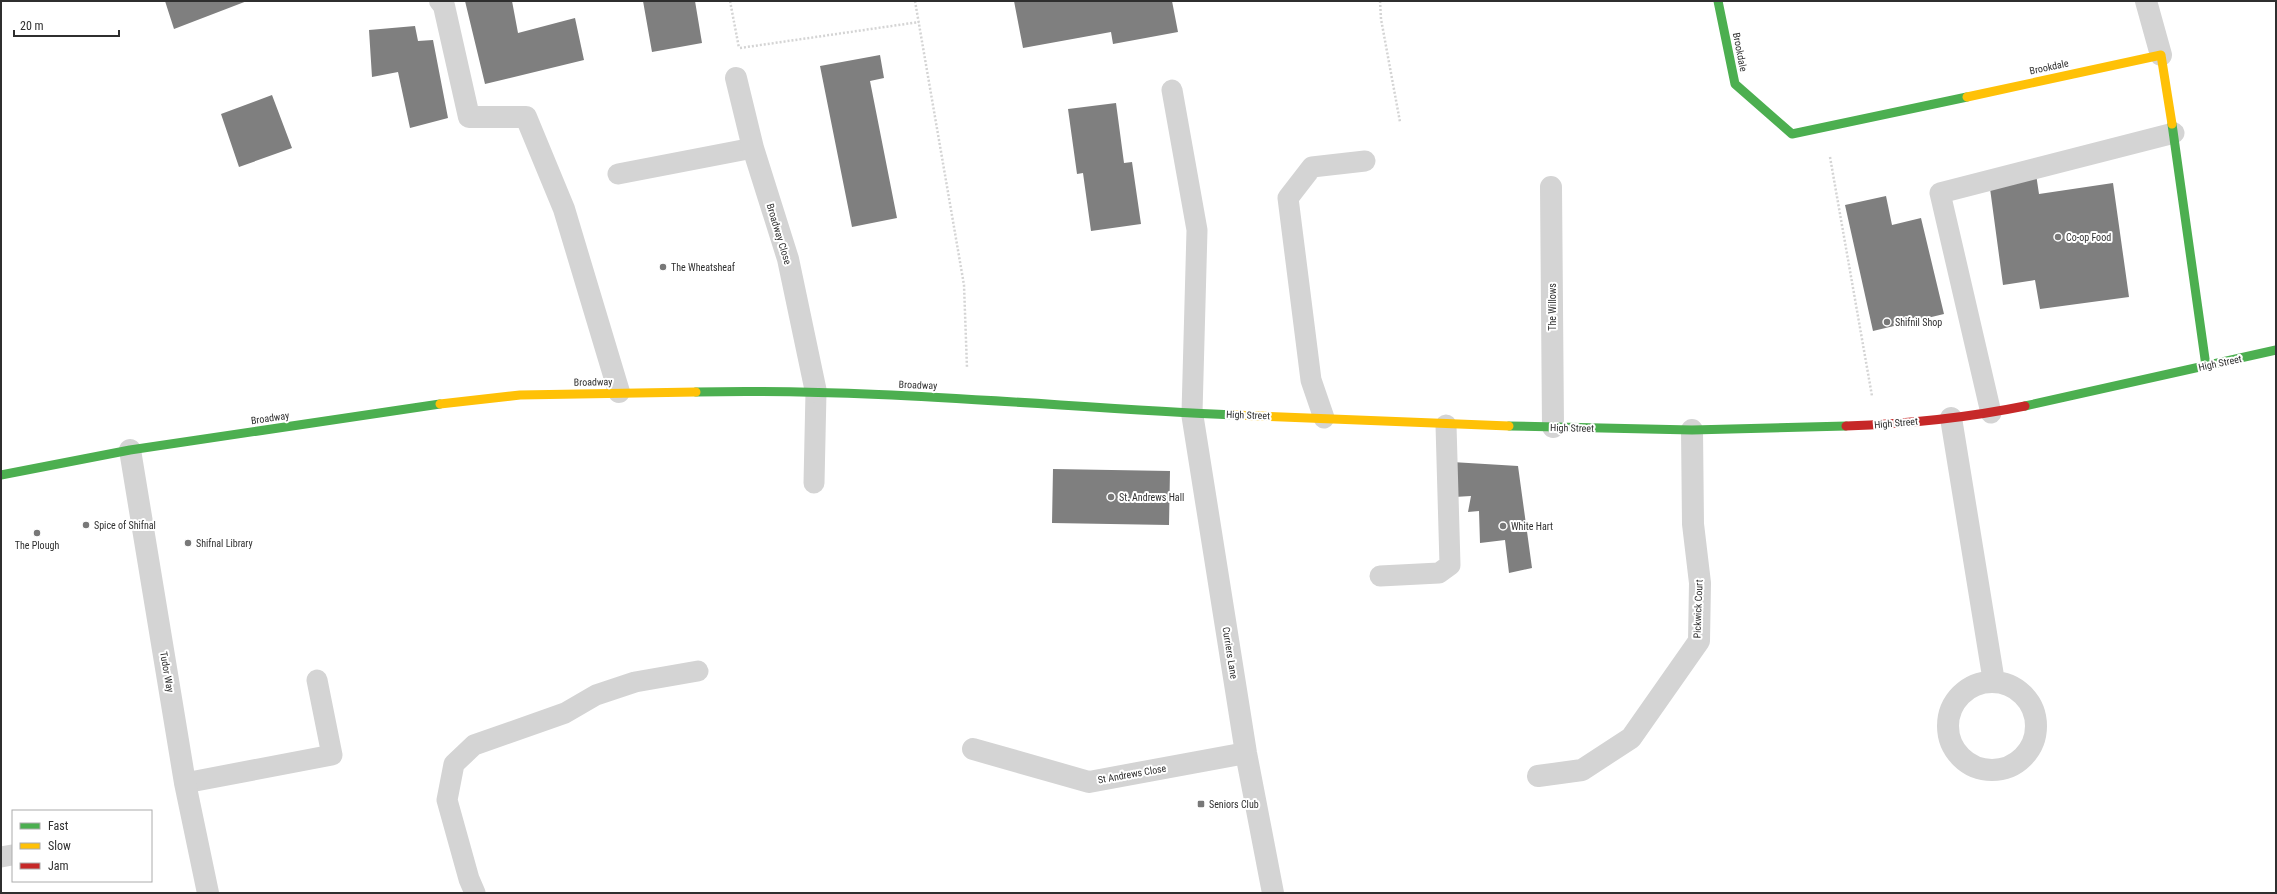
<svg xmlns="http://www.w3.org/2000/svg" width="2277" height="894" viewBox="0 0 2277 894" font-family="'Roboto Condensed',sans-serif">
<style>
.building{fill:#7f7f7f}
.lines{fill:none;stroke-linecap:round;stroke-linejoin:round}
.path{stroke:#d4d4d4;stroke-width:2.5;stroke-dasharray:2 2;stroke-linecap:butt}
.lane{stroke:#d4d4d4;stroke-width:21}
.street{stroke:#d4d4d4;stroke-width:22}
.fast{stroke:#4caf50;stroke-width:9}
.slow{stroke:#ffc107;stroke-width:9}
.jam{stroke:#c62828;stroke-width:9}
.poi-dot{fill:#787878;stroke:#fff;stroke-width:1.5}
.labels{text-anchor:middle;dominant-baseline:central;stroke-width:4;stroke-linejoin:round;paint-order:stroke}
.street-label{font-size:10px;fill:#2f2f2f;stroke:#fff}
.poi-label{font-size:10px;fill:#2f2f2f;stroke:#fff;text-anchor:start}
</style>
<rect width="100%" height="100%" fill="#fff"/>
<path class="building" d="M 165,1 L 247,1 L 174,29 Z
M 465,1 L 512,1 L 518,33 L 575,18 L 584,60 L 485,84 Z
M 643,1 L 695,1 L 702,43 L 652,52 Z
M 1014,1 L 1172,1 L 1178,32 L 1113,44 L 1111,32 L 1023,48 Z
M 415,26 L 418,41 L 433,40 L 448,118 L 410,128 L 398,72 L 372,77 L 369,30 Z
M 880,55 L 884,78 L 870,81 L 897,218 L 852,227 L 820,66 Z
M 272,95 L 292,148 L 239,167 L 221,114 Z
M 1116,103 L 1124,163 L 1132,162 L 1141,224 L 1091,231 L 1083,173 L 1077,174 L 1068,109 Z
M 2036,174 L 2039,194 L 2113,183 L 2129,297 L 2040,309 L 2035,280 L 2003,285 L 1989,181 Z
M 1886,196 L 1892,225 L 1921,218 L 1944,314 L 1873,331 L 1845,205 Z
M 1452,462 L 1518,466 L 1532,568 L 1509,573 L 1505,540 L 1480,543 L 1479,511 L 1468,512 L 1471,496 L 1454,497 Z
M 1053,469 L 1170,471 L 1169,525 L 1052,523 Z"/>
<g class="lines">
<path class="path" d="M 730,1 L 739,48
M 915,1 L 964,285 L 967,368
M 1380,1 L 1381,19 L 1400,122
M 740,48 L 919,22
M 1830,157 L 1872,396"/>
<path class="lane" d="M 1172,90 L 1197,230 L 1192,413
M 618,174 L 753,148
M 1991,413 L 1940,193 L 2174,133
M 1324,418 L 1311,380 L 1288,198 L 1312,167 L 1365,161
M 814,483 L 816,392
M 1380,576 L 1439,573 L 1450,565 L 1446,425
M 185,783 L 332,755 L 317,680
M 1,857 L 12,855
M 475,893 L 469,879 L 447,800 L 454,764 L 474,745 L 565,713 L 596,695 L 635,682 L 698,671"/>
<path class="street" d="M 440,1 L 444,6 L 469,117 L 526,117 L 564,209 L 619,392
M 2146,1 L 2161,55
M 736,78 L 753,148 L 788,259 L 816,392
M 1551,187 L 1553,427
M 1192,413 L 1246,753 L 1273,893
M 1951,418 L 1994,682
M 130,450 L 185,783 L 208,893
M1948 726a44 44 0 1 1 88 0a44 44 0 1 1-88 0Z
M 973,749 L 1089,782 L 1246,753
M 1538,776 L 1582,770 L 1631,738 L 1699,641 L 1700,583 L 1693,524 L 1692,430"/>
<path class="fast" d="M 1718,1 L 1735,84 L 1792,134 L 1967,97
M 2172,124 L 2206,366
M 696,392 C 876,388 1055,407 1234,415
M 2025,406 L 2276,350
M 1509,426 L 1692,430 L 1846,426
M 1,475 L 130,450 L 440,404"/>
<path class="slow" d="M 1967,97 L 2161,55 L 2172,124
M 440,404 L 520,395 L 696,392
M 1234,415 L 1509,426"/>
<path class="jam" d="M 1846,426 C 1905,424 1966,418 2025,406"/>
</g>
<g class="poi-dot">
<circle cx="2058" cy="237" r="4"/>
<circle cx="663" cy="267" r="4"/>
<circle cx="1887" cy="322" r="4"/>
<circle cx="1111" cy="497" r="4"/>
<circle cx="86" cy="525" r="4"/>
<circle cx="1503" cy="526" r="4"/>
<circle cx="37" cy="533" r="4"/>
<circle cx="188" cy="543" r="4"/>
<rect x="1197" y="800" width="8" height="8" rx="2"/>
</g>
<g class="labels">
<g class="street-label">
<text transform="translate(1740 52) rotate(79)">Brookdale</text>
<text transform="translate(2049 67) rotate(-12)">Brookdale</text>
<text transform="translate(779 234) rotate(73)">Broadway Close</text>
<text transform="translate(1552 307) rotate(-90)">The Willows</text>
<text transform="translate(2220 363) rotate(-12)">High Street</text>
<text transform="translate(593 382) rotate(-1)">Broadway</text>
<text transform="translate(918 385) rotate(2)">Broadway</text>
<text transform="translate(1248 415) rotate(2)">High Street</text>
<text transform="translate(270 418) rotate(-8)">Broadway</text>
<text transform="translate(1896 423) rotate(-5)">High Street</text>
<text transform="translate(1572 428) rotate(1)">High Street</text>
<text transform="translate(1698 609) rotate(-88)">Pickwick Court</text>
<text transform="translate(1230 653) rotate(81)">Curriers Lane</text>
<text transform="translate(167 672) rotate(80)">Tudor Way</text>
<text transform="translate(1132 774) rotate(-10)">St Andrews Close</text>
</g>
<g class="poi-label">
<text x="2066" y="237">Co-op Food</text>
<text x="671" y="267">The Wheatsheaf</text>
<text x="1895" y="322">Shifnil Shop</text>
<text x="1119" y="497">St. Andrews Hall</text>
<text x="94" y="525">Spice of Shifnal</text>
<text x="1511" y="526">White Hart</text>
<text x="196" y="543">Shifnal Library</text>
<text x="37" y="545" text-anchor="middle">The Plough</text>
<text x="1209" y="804">Seniors Club</text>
</g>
</g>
<rect width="2277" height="894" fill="none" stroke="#2f2f2f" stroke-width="4"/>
<rect x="12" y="810" width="140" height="72" fill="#ffffff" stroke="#acacac"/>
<rect x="20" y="823" width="20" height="6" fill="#4caf50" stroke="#acacac"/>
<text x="48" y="830" font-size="12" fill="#2f2f2f">Fast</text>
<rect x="20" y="843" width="20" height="6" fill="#ffc107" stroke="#acacac"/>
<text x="48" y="850" font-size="12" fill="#2f2f2f">Slow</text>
<rect x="20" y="863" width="20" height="6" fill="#c62828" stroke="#acacac"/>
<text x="48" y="870" font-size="12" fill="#2f2f2f">Jam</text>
<path d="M14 30v6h105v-6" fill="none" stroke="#2f2f2f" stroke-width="2"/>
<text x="20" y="30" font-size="12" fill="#2f2f2f" stroke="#ffffff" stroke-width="3" paint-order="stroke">20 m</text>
</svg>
